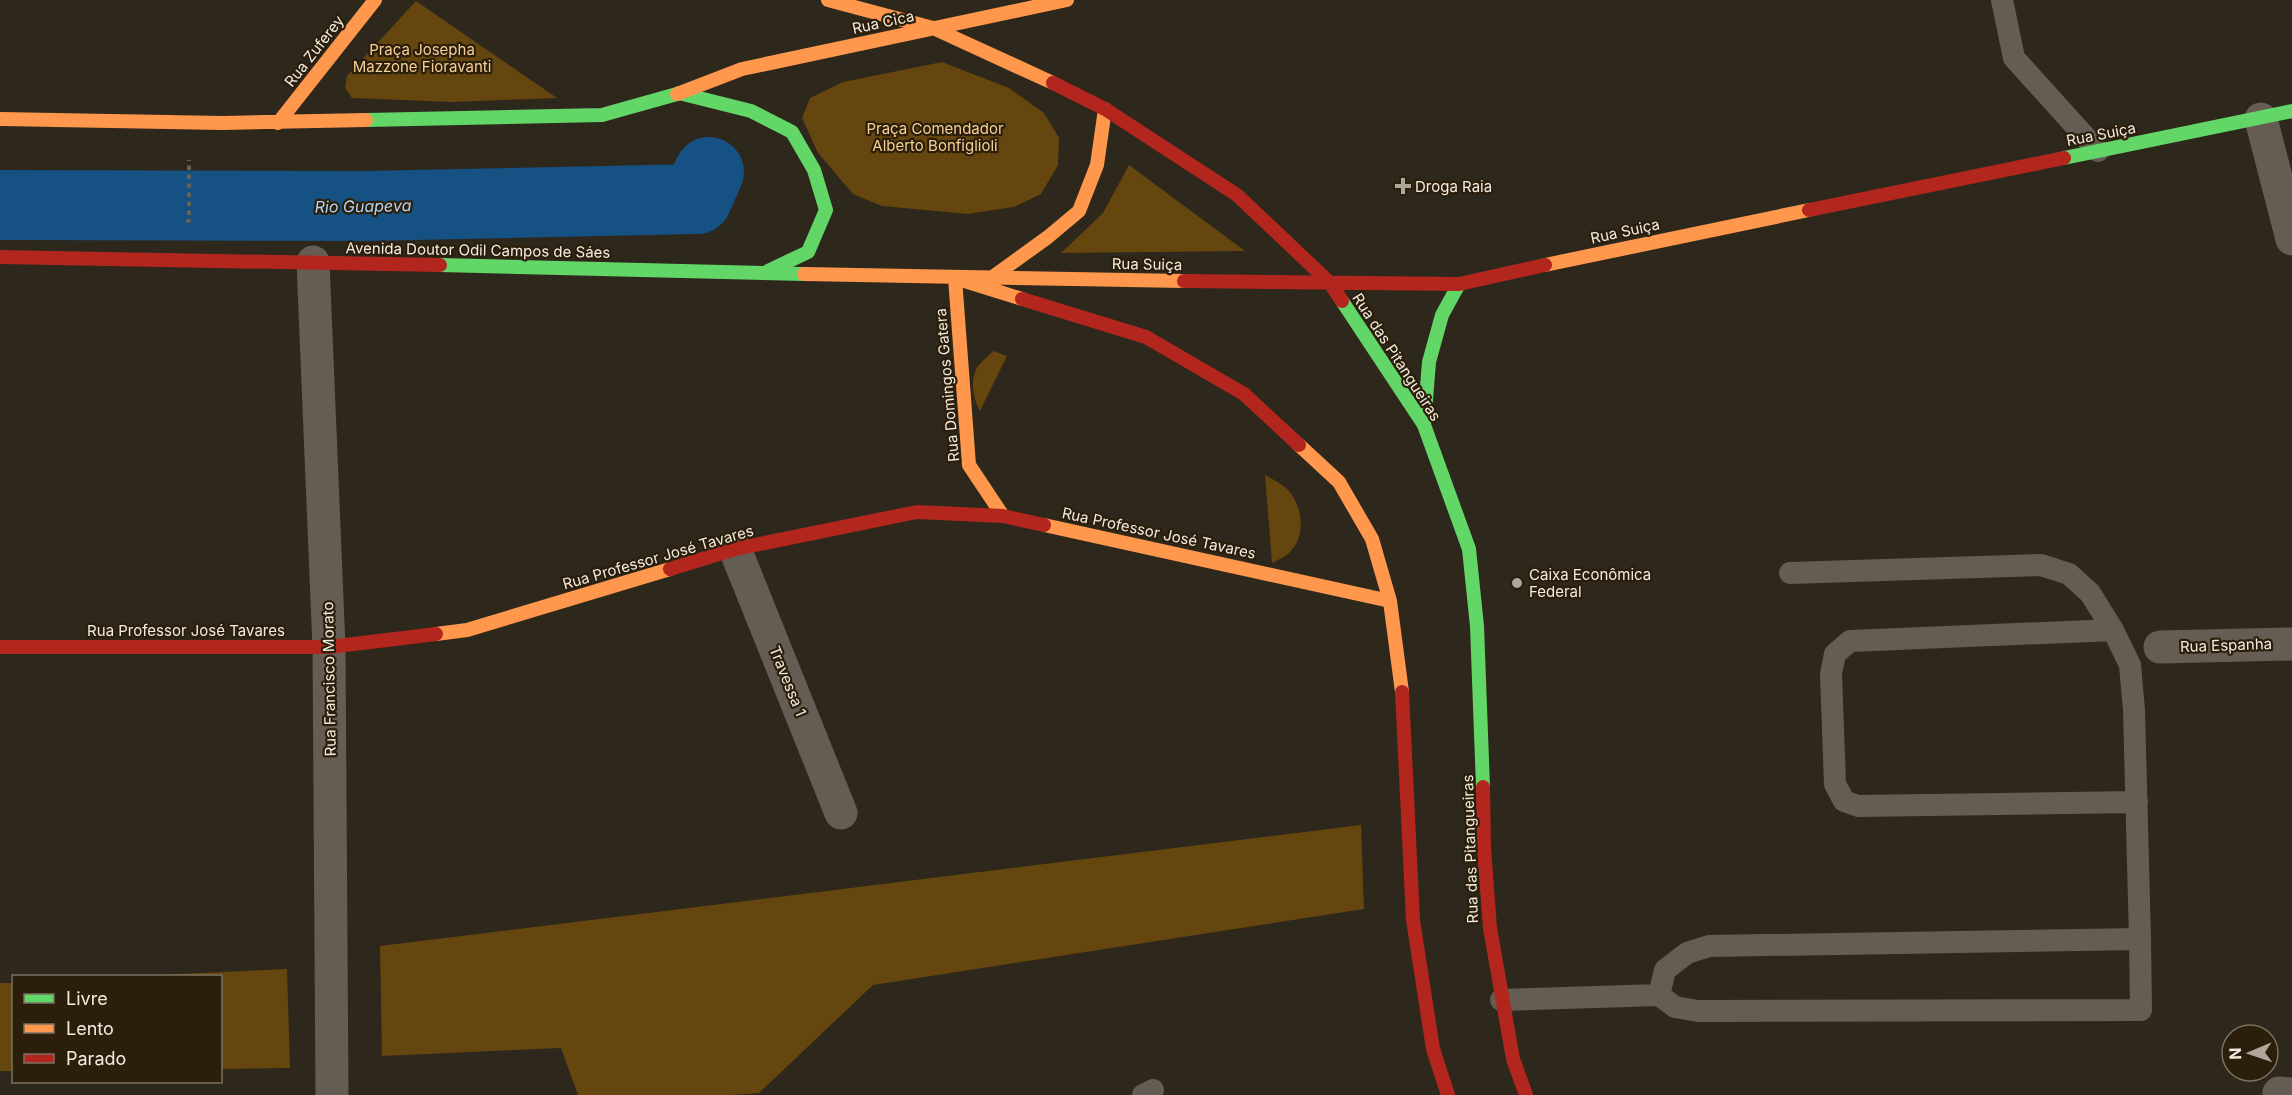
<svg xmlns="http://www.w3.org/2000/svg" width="2292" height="1095" viewBox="0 0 2292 1095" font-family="Inter,sans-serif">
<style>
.green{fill:#64460e}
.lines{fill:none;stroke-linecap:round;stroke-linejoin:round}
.river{stroke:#155183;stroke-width:70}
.path{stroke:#686158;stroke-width:4;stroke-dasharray:4.5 4.5;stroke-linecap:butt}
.lane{stroke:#655d53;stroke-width:22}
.street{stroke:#655d53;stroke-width:33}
.fast{stroke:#63d668;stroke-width:14}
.slow{stroke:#ff974d;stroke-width:14}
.jam{stroke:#b3261e;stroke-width:14}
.poi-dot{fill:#aea69b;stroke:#2b1f0c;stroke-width:2}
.labels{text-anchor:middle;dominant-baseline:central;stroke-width:4.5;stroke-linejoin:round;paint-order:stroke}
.street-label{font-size:15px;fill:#f3ebdf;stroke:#2b1f0c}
.park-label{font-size:15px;fill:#f6cf96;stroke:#2b1f0c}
.poi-label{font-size:15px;fill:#f3ebdf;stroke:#2b1f0c;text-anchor:start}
.water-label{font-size:16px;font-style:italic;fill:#b2d2f2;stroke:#2b1f0c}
</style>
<rect width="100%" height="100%" fill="#2e271c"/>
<path class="green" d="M 416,1 L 557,98 L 452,102 L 352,98 L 345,88 L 347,76 Z
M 942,62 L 1009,88 L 1044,113 L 1059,138 L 1058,165 L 1041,194 L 1014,207 L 967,214 L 882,206 L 853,194 L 818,153 L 802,118 L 810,98 L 843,82 Z
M 1129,165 L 1245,251 L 1061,253 L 1103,213 Z
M 993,351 L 1007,356 L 980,411 C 973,399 969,377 979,365 C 983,360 989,356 993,351 Z
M 1265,475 C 1272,479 1280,483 1286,488 C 1303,504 1307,537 1289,553 C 1284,558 1277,560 1272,563 Z
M 1361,825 L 1364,909 L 873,985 L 759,1093 L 731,1095 L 578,1095 L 561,1048 L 382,1056 L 380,946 Z
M 287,969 L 290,1068 L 221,1069 L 220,976 L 133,976 Z
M 0,983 L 13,983 L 13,1071 L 0,1071 Z"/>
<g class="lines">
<path class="river" d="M 0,205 L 366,206 L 697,199 L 709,172"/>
<path class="path" d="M 186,221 L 189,221 L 189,160"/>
<path class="lane" d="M 2002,0 L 2014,58 L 2098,151
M 1790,573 L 2041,565 L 2069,574 L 2090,593 L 2113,630 L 2130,665 L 2134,710 L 2140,939
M 2113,630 L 1850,641 L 1835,654 L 1831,674 L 1835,784 L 1844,801 L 1858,806 L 2137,802
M 1501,1000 L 1659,995 L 1675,1007 L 1698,1011 L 2141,1010 L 2140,939 L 1709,946 L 1687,953 L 1665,970 L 1659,995
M 1143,1095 L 1153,1090"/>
<path class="street" d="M 2261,119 L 2292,239
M 313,262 L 329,647 L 332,1095
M 735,549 L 841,813
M 2160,647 L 2292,644
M 2279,1093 L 2292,1094"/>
<path class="fast" d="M 679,93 L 751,111 L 792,132 L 814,170 L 826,210 L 808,252 L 768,271
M 366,120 L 602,115 L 677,94
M 2064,158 L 2292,111
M 440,265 L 804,274
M 1342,301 L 1424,425 L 1469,549 L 1477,626 L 1483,787
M 1424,425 L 1429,362 L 1442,315 L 1459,284"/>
<path class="slow" d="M 828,0 L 933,28 L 1053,83
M 677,94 L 742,69 L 1067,0
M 0,119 L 223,123 L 366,120
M 278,123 L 375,0
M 1545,265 L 1809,210
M 804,274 L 1184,281
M 990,279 L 1048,237 L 1079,211 L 1097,165 L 1105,109
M 1299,445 L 1339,482 L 1372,539 L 1390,601 L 1402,692
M 1003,516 L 969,465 L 955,278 L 1022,299
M 1044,525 L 1390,601
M 436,634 L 467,630 L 670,569"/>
<path class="jam" d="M 1053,83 L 1105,109 L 1237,195 L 1330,283 L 1342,301
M 1809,210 L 2064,158
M 0,257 L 440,265
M 1184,281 L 1459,284 L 1545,265
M 1022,299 L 1146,337 L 1244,394 L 1299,445
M 670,569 L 735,549 L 917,512 L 1003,516 L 1044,525
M 0,647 L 329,647 L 436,634
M 1402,692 L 1413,920 L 1433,1049 L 1448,1095
M 1483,787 L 1484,848 L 1490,928 L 1513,1059 L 1526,1095"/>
</g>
<g class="poi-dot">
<path d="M1400 177h6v6h6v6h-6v6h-6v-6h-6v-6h6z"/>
<circle cx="1517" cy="583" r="6"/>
</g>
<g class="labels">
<g class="street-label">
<text transform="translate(883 22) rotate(-12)">Rua Cica</text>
<text transform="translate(314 51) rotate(-52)">Rua Zuferey</text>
<text transform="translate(2101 134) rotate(-11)">Rua Suiça</text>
<text transform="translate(1625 231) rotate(-12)">Rua Suiça</text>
<text transform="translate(478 250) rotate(1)">Avenida Doutor Odil Campos de Sáes</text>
<text transform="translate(1147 264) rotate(1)">Rua Suiça</text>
<text transform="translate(1397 357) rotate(57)">Rua das Pitangueiras</text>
<text transform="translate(947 385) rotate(-95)">Rua Domingos Gatera</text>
<text transform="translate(1159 533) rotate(12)">Rua Professor José Tavares</text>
<text transform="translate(658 557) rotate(-16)">Rua Professor José Tavares</text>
<text x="186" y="630">Rua Professor José Tavares</text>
<text transform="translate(2226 645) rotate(-2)">Rua Espanha</text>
<text transform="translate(329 679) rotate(-91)">Rua Francisco Morato</text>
<text transform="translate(788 681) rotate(68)">Travessa 1</text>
<text transform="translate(1470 849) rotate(-92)">Rua das Pitangueiras</text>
</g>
<g class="park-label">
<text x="422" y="49">Praça Josepha<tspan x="422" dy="17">Mazzone Fioravanti</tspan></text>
<text x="935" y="128">Praça Comendador<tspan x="935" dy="17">Alberto Bonfiglioli</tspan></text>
</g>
<g class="poi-label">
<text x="1415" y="186">Droga Raia</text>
<text x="1529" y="574">Caixa Econômica<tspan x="1529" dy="17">Federal</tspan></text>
</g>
<g class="water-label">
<text transform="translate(363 206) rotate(-1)">Rio Guapeva</text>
</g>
</g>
<rect x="12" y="975" width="210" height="108" fill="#2b1f0c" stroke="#7b7160" stroke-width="1.5"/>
<rect x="24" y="994" width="30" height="9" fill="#63d668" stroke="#7b7160" stroke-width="1.5"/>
<text x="66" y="1005" font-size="18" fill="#f3ebdf">Livre</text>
<rect x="24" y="1024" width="30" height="9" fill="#ff974d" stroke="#7b7160" stroke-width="1.5"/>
<text x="66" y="1035" font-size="18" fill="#f3ebdf">Lento</text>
<rect x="24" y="1054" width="30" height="9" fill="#b3261e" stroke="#7b7160" stroke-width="1.5"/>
<text x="66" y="1065" font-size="18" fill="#f3ebdf">Parado</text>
<g transform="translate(2250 1053) rotate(268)"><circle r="28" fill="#2b1f0c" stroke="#7b7160" stroke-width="1.5"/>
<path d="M0-4.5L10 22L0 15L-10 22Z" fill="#aea69b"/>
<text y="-9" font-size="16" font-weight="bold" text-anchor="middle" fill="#f3ebdf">N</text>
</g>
</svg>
